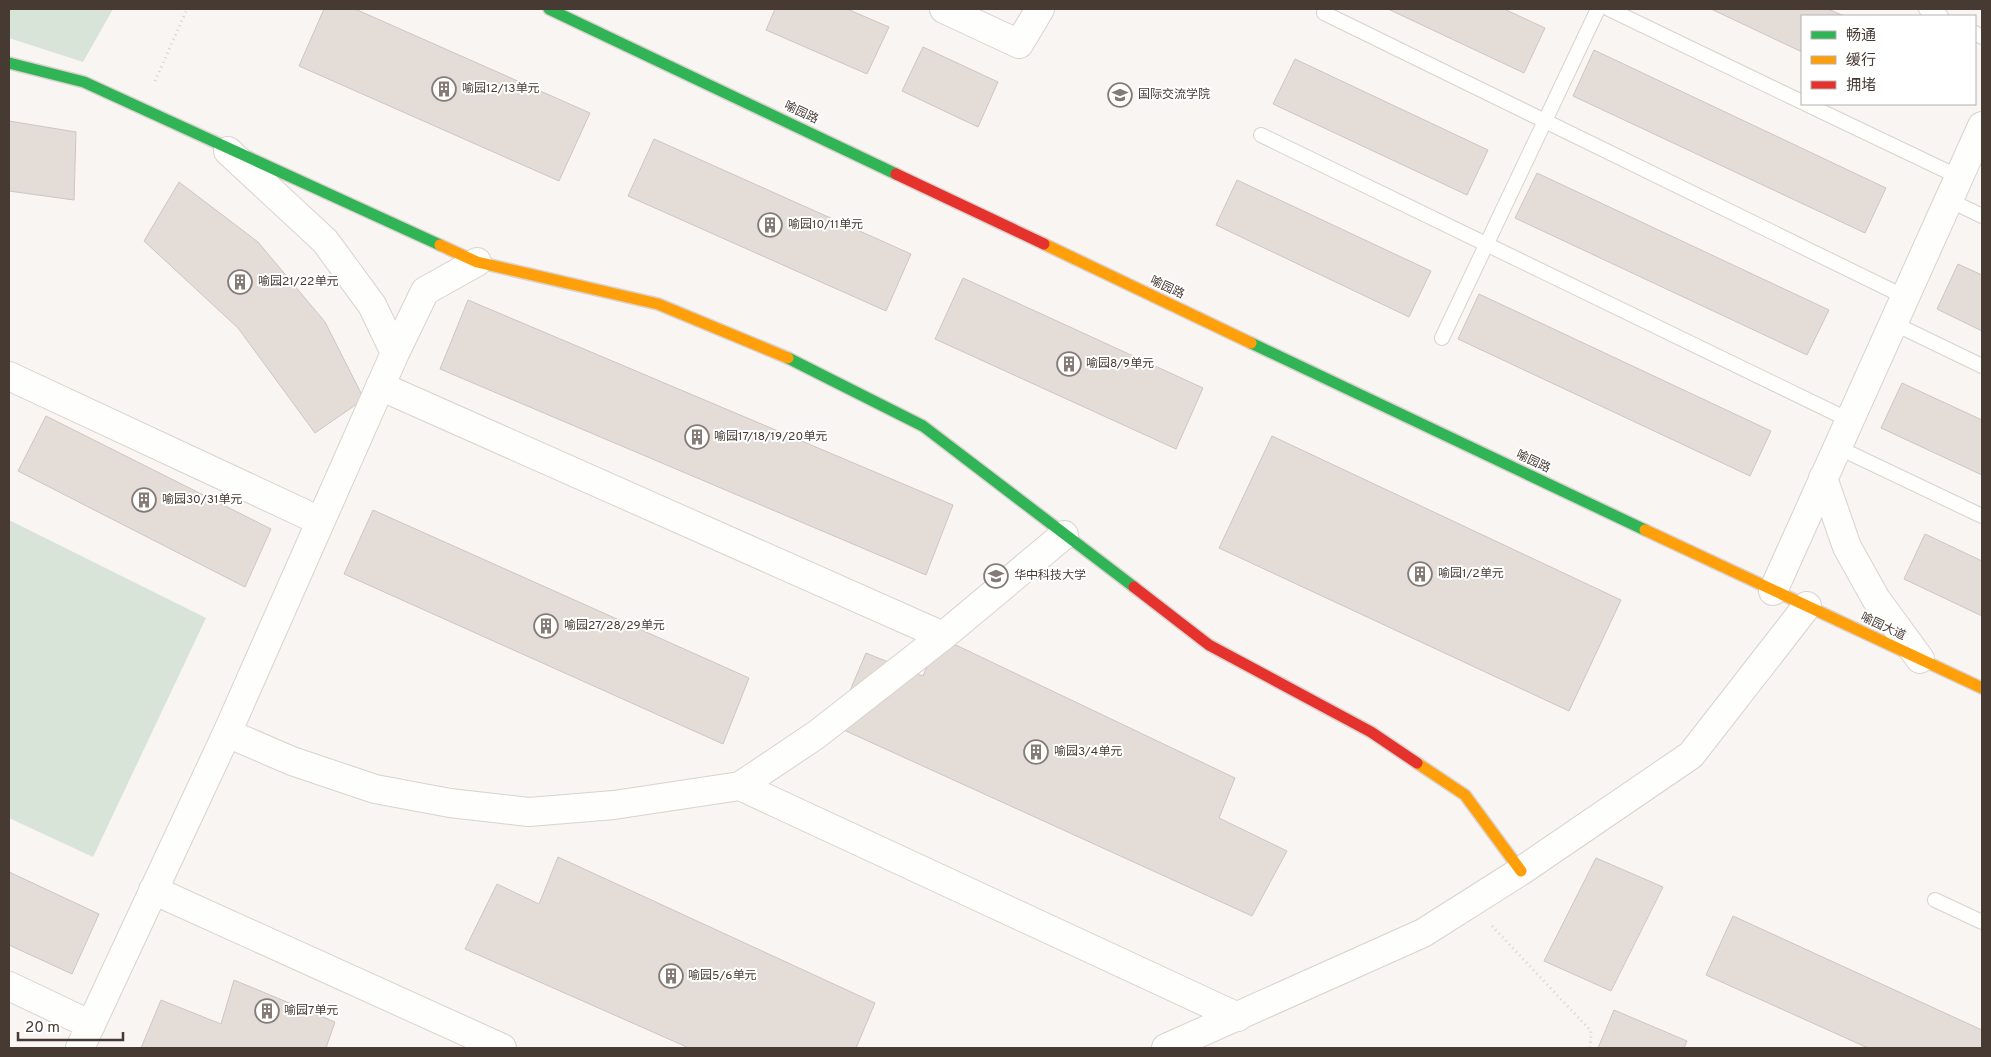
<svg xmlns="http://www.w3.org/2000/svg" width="1991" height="1057" viewBox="0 0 1991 1057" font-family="Overpass,'Noto Sans SC',sans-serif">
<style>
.green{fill:#d9e4d8}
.building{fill:#e4dcd7;stroke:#cdc6c2}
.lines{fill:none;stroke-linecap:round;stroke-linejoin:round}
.lane-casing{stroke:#dad2ce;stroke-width:16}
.street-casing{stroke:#dad2ce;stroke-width:30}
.fast-casing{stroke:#dad2ce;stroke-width:14}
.slow-casing{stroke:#dad2ce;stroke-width:14}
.jam-casing{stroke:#dad2ce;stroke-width:14}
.path{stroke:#d6d3d1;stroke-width:3;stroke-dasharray:1 4;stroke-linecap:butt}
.lane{stroke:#fefefd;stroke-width:14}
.street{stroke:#fefefd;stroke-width:28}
.fast{stroke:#30b455;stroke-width:11}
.slow{stroke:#ff9f0a;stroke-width:11}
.jam{stroke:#e5322d;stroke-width:11}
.labels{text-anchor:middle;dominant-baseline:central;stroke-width:4;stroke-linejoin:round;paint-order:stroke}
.poi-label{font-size:12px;fill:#473a33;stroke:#fff;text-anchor:start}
.street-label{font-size:12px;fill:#473a33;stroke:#fff}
</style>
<rect width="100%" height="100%" fill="#f8f5f3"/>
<path class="green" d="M 9,9 L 113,9 L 83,62 L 9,38 Z
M 9,520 L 206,618 L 93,857 L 9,818 Z"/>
<path class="building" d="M 324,9 L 355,9 L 590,113 L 559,181 L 299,66 Z
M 775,9 L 847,9 L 889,27 L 867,74 L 766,30 Z
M 1388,9 L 1504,9 L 1545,28 L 1524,73 Z
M 1711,9 L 1828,9 L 1844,16 L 1802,16 L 1802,52 Z
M 923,47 L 998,82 L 978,127 L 902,91 Z
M 1594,50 L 1886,188 L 1865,233 L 1573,96 Z
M 1295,59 L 1488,150 L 1467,195 L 1273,104 Z
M 9,121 L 76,132 L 74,200 L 9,191 Z
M 654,139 L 911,254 L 886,311 L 628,196 Z
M 1537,173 L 1829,310 L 1807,355 L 1515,218 Z
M 1237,180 L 1431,271 L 1409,317 L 1216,225 Z
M 179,182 L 258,242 L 325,322 L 364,399 L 315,433 L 238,328 L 144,241 Z
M 1958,264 L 1982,275 L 1982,331 L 1937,309 Z
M 963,278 L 1203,388 L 1176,449 L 935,339 Z
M 1479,294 L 1771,431 L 1750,476 L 1458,339 Z
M 468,300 L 953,505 L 926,575 L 440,369 Z
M 1902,383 L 1982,420 L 1982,475 L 1881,428 Z
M 46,416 L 271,529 L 245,587 L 18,471 Z
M 1272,436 L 1621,600 L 1569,711 L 1219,548 Z
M 373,510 L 749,678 L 723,744 L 344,574 Z
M 1925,534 L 1982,561 L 1982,616 L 1904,579 Z
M 939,637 L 1235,778 L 1219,818 L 1287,851 L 1252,916 L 835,726 L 866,653 L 923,676 Z
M 558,857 L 875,1003 L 856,1048 L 689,1048 L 465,949 L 497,884 L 539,904 Z
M 1596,858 L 1663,887 L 1611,991 L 1544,961 Z
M 9,872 L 99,914 L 72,974 L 9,945 Z
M 1733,916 L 1982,1030 L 1982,1048 L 1868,1048 L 1706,975 Z
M 234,980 L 335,1022 L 326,1048 L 141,1048 L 161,1000 L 221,1024 Z
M 1614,1010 L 1687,1041 L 1684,1048 L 1598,1048 Z"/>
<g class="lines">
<g class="lane-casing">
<path id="lane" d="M 1609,9 L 1802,102
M 1926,9 L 1941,16
M 1324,13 L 1905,297
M 1975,33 L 1982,37
M 1806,104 L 1959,177
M 1261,135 L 1849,420
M 1949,200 L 1982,216
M 1893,323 L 1982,366
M 1442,338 L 1598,9
M 1837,447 L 1982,516
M 1935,900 L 1982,922"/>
</g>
<g class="street-casing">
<path id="street" d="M 944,9 L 1019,44 L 1040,9
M 228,151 L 325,241 L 372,305 L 395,353 L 425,291 L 477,262
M 9,376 L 320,521
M 380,386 L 943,636
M 1823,478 L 1847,547 L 1876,599 L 1920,659
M 1773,591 L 1982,126
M 227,733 L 292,761 L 375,789 L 450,803 L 529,812 L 614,805 L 740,786 L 816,735 L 943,636 L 1064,535
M 740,786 L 1238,1017
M 153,890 L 502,1048
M 9,986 L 91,1025
M 80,1048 L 227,733 L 395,353
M 1166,1048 L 1423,933 L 1521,871 L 1691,755 L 1807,606"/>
</g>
<g class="fast-casing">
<path id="fast" d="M 549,9 L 896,174
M 9,63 L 84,82 L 440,245
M 1251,343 L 1645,530
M 788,358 L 923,426 L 1134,587"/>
</g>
<g class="slow-casing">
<path id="slow" d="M 1044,244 L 1251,343
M 440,245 L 477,262 L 658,304 L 788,358
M 1645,530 L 1982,688
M 1417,763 L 1465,795 L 1521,871"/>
</g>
<g class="jam-casing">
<path id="jam" d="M 896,174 L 1044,244
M 1134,587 L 1209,645 L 1371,732 L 1417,763"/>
</g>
<path class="path" d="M 155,81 L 187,9
M 1492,926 L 1591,1031 L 1590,1048"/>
<use href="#lane" class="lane"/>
<use href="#street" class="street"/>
<use href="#fast" class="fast"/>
<use href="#slow" class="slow"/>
<use href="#jam" class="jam"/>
</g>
<defs>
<g id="building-ring" transform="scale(1.25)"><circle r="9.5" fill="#fff" stroke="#857b76" stroke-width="1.5"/><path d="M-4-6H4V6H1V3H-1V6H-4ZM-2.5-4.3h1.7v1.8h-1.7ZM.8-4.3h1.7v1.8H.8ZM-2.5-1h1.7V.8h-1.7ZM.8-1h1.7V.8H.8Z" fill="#857b76"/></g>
<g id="university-ring" transform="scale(1.25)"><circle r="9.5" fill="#fff" stroke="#857b76" stroke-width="1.5"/><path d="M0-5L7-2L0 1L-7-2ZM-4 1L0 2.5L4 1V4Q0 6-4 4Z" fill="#857b76"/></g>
</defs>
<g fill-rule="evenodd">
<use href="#building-ring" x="444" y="89"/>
<use href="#university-ring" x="1120" y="95"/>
<use href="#building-ring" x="770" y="225"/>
<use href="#building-ring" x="240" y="282"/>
<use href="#building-ring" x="1069" y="364"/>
<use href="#building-ring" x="697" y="437"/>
<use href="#building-ring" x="144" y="500"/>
<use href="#building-ring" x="1420" y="574"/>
<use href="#university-ring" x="996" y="576"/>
<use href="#building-ring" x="546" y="626"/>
<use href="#building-ring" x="1036" y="752"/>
<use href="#building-ring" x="671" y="976"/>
<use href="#building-ring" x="267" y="1011"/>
</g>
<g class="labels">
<g class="poi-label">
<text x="462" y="89">喻园12/13单元</text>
<text x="1138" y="95">国际交流学院</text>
<text x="788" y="225">喻园10/11单元</text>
<text x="258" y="282">喻园21/22单元</text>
<text x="1086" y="364">喻园8/9单元</text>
<text x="714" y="437">喻园17/18/19/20单元</text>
<text x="162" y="500">喻园30/31单元</text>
<text x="1438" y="574">喻园1/2单元</text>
<text x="1014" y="576">华中科技大学</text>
<text x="564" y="626">喻园27/28/29单元</text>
<text x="1054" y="752">喻园3/4单元</text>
<text x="688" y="976">喻园5/6单元</text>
<text x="284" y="1011">喻园7单元</text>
</g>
<g class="street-label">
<text transform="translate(801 113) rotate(25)">喻园路</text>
<text transform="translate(1167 288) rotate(25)">喻园路</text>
<text transform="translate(1533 462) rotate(25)">喻园路</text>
<text transform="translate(1883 627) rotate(25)">喻园大道</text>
</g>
</g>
<rect width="1991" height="1057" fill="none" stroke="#473a33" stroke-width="20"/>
<rect x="1801" y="15" width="175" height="90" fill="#ffffff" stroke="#b5b0ad"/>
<rect x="1811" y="31" width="25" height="8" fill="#30b455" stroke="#b5b0ad"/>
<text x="1846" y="40" font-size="15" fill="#473a33">畅通</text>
<rect x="1811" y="56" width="25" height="8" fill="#ff9f0a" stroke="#b5b0ad"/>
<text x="1846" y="65" font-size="15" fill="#473a33">缓行</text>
<rect x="1811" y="81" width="25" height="8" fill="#e5322d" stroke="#b5b0ad"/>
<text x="1846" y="90" font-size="15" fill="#473a33">拥堵</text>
<path d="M18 1032v8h105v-8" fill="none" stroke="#473a33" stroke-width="2.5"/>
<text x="25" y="1032" font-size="15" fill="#473a33" stroke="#ffffff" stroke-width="4" paint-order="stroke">20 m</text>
</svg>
